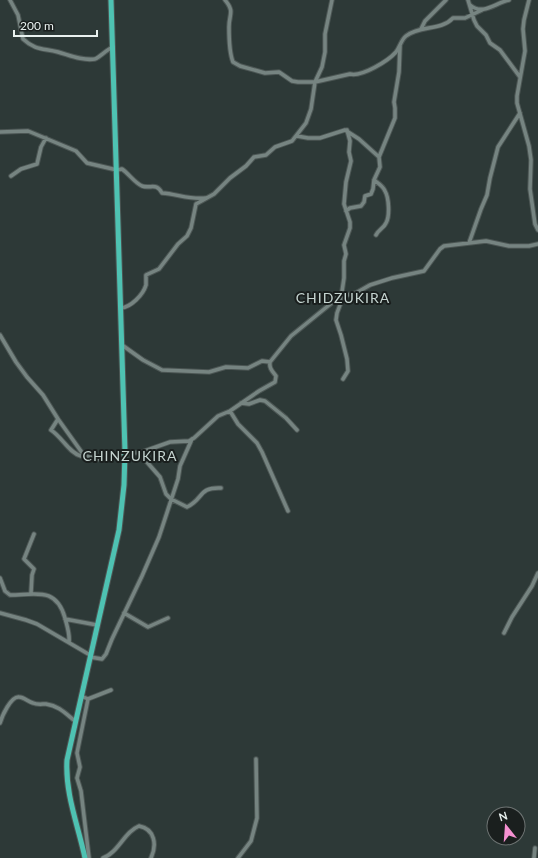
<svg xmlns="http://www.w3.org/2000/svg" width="538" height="858" viewBox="0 0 538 858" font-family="Lato,sans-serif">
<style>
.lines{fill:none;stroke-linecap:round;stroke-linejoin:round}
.minor-casing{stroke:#4c5654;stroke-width:5.5}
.highway-casing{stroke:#4c5654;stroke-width:7}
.minor{stroke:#768481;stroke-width:3.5}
.highway{stroke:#4ec2b2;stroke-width:5}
.labels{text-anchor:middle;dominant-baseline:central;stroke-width:4;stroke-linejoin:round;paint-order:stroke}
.quarter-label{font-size:14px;letter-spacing:1px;fill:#c5d4d0;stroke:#1a1f1e}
</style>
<rect width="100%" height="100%" fill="#2d3937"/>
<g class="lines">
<g class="minor-casing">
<path id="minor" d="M 10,0 L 18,15 L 23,39 C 36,51 44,48 58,52 C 69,55 82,61 95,59 C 100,57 106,50 113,47
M 225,0 C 235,12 229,14 229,27 C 229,38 229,52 233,62 L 240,66 L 265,73 L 279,72 L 292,81 L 298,82 L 315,82 L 350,74 C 362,77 388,61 396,52 C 400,47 401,40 406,36 C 420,25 441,31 453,18 L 465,18 L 482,10
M 468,0 L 474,20 L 477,26 L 486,35 L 490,43 L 500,50 L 520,77
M 529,0 L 524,20 L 523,29 L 525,51 L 517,96 L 517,103 L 529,146 L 531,160 L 530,189 L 535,224 L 538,230
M 470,5 C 483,16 495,3 509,0
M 421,29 L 425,21 L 446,0
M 0,132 L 28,131 L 76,151 L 87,163 L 117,170 L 122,169 C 129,174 135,183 142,186 C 151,189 156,182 162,193 C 177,194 190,200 206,198
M 297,136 L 308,138 L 320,138 L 345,130 L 359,139 L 379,157 L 380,167 L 374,180 L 373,189 L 371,194 L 365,196 L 364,202 L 361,206 L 350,208 L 346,211
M 379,157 L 395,118 L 395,108 L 394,102 L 399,72 L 400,46
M 11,176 L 21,169 L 37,164 L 41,147 L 46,138
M 374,180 C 378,183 383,186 385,191 C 389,198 390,216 386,223 C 384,228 378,230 376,235
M 469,243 L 481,209 L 487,195 L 490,178 L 498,147 L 520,113
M 121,308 C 131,307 143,295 146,285 C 146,281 146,278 146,275 L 159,269 L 178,244 L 187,236 L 191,228 L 196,204 L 214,194 L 230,178 L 246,166 L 254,157 L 266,155 L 275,147 L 292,141 L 306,123 L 311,109 L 315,82 L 322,67 L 325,52 L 325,34 L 332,0
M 0,335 L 16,362 L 27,377 L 43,395 L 58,419 L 83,454 L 89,457 L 99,459 L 111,458 L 125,452 L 139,453 L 170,442 L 189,441 L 194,438 L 218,416 L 230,411 L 259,391 L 275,382 L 276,376 C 272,371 269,368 270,362 L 291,336 L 339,297 L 356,293 L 370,285 L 392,278 L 424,271 L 440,249 L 444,246 L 486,241 L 509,246 L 529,246 L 538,244
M 122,345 L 143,360 L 162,370 L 209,372 L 226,367 L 248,368 L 262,361 L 270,362
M 343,379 L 348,371 L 347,359 L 341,335 L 336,320 L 337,313 L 340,305 L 344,278 L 344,261 L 346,254 L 344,245 L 350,228 L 350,222 L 344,204 L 346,182 L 351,161 L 349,152 L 350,141 L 347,130
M 241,403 L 249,404 L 260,400 L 265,401 L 286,418 L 297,430
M 230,411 L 238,424 L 257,443 L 262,452 L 288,511
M 58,419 L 51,430 C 62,437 69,453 81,456 L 83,454
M 139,453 L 160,477 L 166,494 L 171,499 L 187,507 C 204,499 198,487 221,488
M 0,578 L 5,591 L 10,595 C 35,595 56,586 65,618 C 67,626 70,634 69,642
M 31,593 L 32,575 L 34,569 L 24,559 L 34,534
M 0,613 L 26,620 L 37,624 L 90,655
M 124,613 L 148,627 L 168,618
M 65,619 L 97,625
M 504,633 L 512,617 L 532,586 L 538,573
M 90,657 L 102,659 L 106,654 L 112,639 L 142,576 L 159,537 L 178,479 L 180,466 L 192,439
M 81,696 L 88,699 L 111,690
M 88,699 L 77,753 L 80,767 L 77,778 L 81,791 L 89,858
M 0,723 C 2,716 11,696 19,697 C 24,697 28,702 33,703 C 37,705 42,704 46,704 C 59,706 65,713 75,721
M 103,858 C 119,852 124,832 139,826 C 155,829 157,845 151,858
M 238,858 L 251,841 L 257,818 L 256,759
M 534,858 L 535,848"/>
</g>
<g class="highway-casing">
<path id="highway" d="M 85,858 C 78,825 65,794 67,760 L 119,530 L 124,485 L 125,452 L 111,0"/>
</g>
<use href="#minor" class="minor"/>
<use href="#highway" class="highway"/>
</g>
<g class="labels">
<g class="quarter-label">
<text x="343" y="297">CHIDZUKIRA</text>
<text x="130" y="455">CHINZUKIRA</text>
</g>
</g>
<g transform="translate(506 826) rotate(343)"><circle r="19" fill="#1a1f1e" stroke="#6d7372"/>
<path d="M0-3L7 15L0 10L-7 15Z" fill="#f590d1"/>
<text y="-6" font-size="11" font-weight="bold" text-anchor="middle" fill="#e9f1ef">N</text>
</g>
<path d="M14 30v6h83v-6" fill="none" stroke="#e9f1ef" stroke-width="2"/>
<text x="20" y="30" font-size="12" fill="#e9f1ef" stroke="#1a1f1e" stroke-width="3" paint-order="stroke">200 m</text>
</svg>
